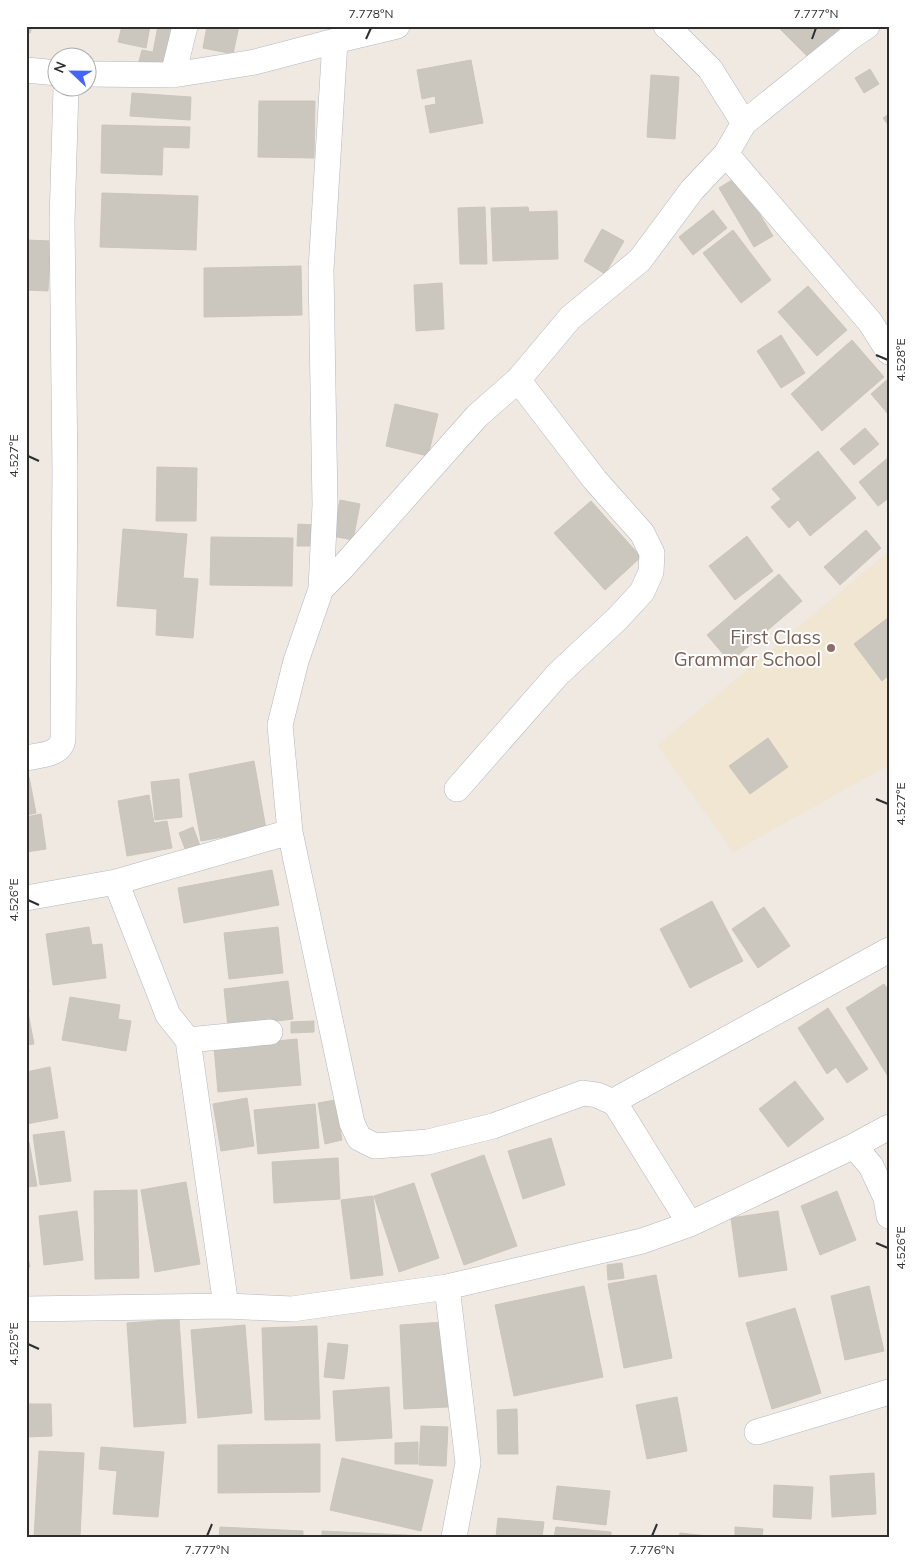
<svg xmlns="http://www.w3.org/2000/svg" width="915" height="1563" viewBox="0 0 915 1563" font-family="Mulish,sans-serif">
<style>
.education{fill:#f0e6d1}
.building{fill:#cbc7bf;stroke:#cbc5ba}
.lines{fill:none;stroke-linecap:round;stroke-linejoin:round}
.minor-casing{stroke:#b4b7c1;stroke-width:26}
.minor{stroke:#fff;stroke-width:25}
.ticks{fill:none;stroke:#2e2e2e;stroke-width:2}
.education-dot{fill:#8d6e63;stroke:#fff;stroke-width:2}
.labels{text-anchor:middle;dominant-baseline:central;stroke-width:4;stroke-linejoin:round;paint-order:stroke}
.education-label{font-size:19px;fill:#785e54;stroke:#fff;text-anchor:end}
.neatline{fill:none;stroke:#2e2e2e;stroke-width:2}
.ticks-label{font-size:12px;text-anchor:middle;fill:#2e2e2e}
</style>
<rect width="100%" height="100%" fill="#efe9e1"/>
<path class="education" d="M 889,551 L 889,765 L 733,852 L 657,745 Z"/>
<path class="building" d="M 26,26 L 32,26 L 30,33 L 26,32 Z
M 122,26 L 150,26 L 146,48 L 118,42 Z
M 158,26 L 179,26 L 170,69 L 138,65 L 142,50 L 153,52 Z
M 207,26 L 239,26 L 233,54 L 203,48 Z
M 777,26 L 843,26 L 811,60 Z
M 471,60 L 483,123 L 430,133 L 425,106 L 436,104 L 435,96 L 422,99 L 417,70 Z
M 870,69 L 879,84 L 864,93 L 855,78 Z
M 651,75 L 679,77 L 675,139 L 647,137 Z
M 132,93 L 191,97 L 190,120 L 130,116 Z
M 259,101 L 315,101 L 314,158 L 258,157 Z
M 889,114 L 889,126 L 883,118 Z
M 102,125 L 190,127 L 189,148 L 163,147 L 162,175 L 101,173 Z
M 737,177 L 773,236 L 754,247 L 719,188 Z
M 102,193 L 198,196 L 196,250 L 100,247 Z
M 485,207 L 487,264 L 460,264 L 458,208 Z
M 528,207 L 529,212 L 557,211 L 558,259 L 493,261 L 491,208 Z
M 713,210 L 727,228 L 693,255 L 679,237 Z
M 602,229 L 624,241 L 605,274 L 584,261 Z
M 733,230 L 771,280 L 741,303 L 703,253 Z
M 26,240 L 51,241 L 48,291 L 26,290 Z
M 301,266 L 302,315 L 204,317 L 204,268 Z
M 442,283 L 444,329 L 416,331 L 414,285 Z
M 808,286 L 847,330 L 817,356 L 778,312 Z
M 781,335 L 805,373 L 781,388 L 757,351 Z
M 852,340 L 884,377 L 822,431 L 791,394 Z
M 889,378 L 889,415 L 871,394 Z
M 395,404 L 438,414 L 428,456 L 386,446 Z
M 865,428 L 879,444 L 854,465 L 840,449 Z
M 818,451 L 856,498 L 810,536 L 798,520 L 789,528 L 771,507 L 781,499 L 772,489 Z
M 889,457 L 889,498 L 878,506 L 859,482 Z
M 157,467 L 197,468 L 196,521 L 156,521 Z
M 340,500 L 360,504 L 353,540 L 332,536 Z
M 591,501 L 641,557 L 605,590 L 554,533 Z
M 298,524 L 314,525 L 312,546 L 297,546 Z
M 123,529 L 187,534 L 183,578 L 198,579 L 193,638 L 156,635 L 157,609 L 117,606 Z
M 866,530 L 881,548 L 840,585 L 824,567 Z
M 747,536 L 773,571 L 735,600 L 709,566 Z
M 211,537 L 293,538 L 292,586 L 210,585 Z
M 779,574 L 802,601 L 730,662 L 707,635 Z
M 889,617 L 889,675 L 882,681 L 854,644 Z
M 768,738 L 788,767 L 750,794 L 729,766 Z
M 254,761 L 266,829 L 201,841 L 189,774 Z
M 29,777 L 36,813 L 26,815 L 26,778 Z
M 179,779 L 182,817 L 155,820 L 151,782 Z
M 149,795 L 154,823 L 167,821 L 172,848 L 127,856 L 118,801 Z
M 41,814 L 46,849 L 26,852 L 26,817 Z
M 193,827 L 203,854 L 189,859 L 179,833 Z
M 272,870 L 279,905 L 184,923 L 178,888 Z
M 712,901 L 743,961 L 690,988 L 660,929 Z
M 764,907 L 790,946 L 758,968 L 732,929 Z
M 89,927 L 92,945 L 102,944 L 106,978 L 53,985 L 46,934 Z
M 278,927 L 283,973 L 229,979 L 224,933 Z
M 26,970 L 29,992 L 26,993 Z
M 288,981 L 293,1019 L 228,1027 L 224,989 Z
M 884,984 L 889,991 L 889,1078 L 846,1008 Z
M 70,997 L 120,1005 L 118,1019 L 131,1021 L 126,1051 L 62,1040 Z
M 26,1002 L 34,1044 L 26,1045 Z
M 828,1008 L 868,1069 L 847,1083 L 836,1067 L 827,1074 L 798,1028 Z
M 314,1021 L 314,1032 L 291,1033 L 291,1022 Z
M 297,1039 L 301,1085 L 218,1092 L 214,1047 Z
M 50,1067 L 58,1118 L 26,1124 L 26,1072 Z
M 795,1081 L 824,1119 L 788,1147 L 759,1109 Z
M 247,1098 L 254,1146 L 221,1151 L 213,1104 Z
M 335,1100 L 342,1140 L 325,1144 L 318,1103 Z
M 315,1104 L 319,1148 L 258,1154 L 254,1110 Z
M 64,1131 L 71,1181 L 40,1185 L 33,1135 Z
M 551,1138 L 565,1185 L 523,1199 L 508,1151 Z
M 29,1142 L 37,1186 L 26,1187 L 26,1143 Z
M 484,1155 L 517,1246 L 464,1265 L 431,1174 Z
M 338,1158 L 340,1199 L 274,1203 L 272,1162 Z
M 186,1182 L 200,1264 L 155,1272 L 141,1190 Z
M 414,1183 L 439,1258 L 399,1272 L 374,1196 Z
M 137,1190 L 139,1278 L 95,1279 L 94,1191 Z
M 837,1191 L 856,1240 L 820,1255 L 801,1206 Z
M 373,1196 L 383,1275 L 351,1279 L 341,1200 Z
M 77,1211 L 83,1260 L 44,1265 L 39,1216 Z
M 778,1211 L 787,1270 L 739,1277 L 731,1218 Z
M 26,1248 L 30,1267 L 26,1267 Z
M 622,1263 L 624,1278 L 608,1280 L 607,1265 Z
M 656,1275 L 672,1358 L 624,1368 L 608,1284 Z
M 584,1286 L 603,1377 L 514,1396 L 495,1305 Z
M 869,1286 L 884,1351 L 845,1360 L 831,1296 Z
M 795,1308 L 821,1393 L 772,1409 L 746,1323 Z
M 179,1319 L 186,1423 L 134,1427 L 127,1323 Z
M 444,1322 L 448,1407 L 404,1409 L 400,1325 Z
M 245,1325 L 252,1413 L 198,1418 L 191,1330 Z
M 317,1326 L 320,1419 L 265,1420 L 262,1328 Z
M 328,1343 L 348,1345 L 344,1379 L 324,1377 Z
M 389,1387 L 392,1438 L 336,1441 L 333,1391 Z
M 677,1397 L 687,1451 L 647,1459 L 636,1405 Z
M 26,1404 L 51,1404 L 52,1436 L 26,1437 Z
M 517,1409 L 518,1454 L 498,1454 L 497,1410 Z
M 421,1426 L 448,1427 L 446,1466 L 419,1465 Z
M 418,1442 L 418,1464 L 395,1464 L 395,1443 Z
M 320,1444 L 320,1492 L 218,1493 L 218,1445 Z
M 101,1447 L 164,1452 L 158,1517 L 113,1514 L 117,1471 L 99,1469 Z
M 39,1451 L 84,1453 L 80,1537 L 34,1537 Z
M 342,1458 L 433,1480 L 421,1531 L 330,1510 Z
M 874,1473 L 876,1514 L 832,1517 L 830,1476 Z
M 774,1485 L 813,1487 L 811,1519 L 773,1517 Z
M 557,1486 L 610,1491 L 606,1525 L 553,1519 Z
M 498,1518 L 544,1522 L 542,1537 L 496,1537 Z
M 220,1527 L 303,1531 L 303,1537 L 219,1537 Z
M 556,1527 L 611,1532 L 611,1537 L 554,1537 Z
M 735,1527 L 763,1529 L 762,1537 L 735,1537 Z
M 322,1531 L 426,1536 L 426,1537 L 322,1537 Z
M 680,1533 L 717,1537 L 679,1537 Z"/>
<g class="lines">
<g class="minor-casing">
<path id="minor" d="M 666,26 L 669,28 L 710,69 L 744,123
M 26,70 L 58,73
M 88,74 L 173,75 L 255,62 L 335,41 L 397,26
M 173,75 L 185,26
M 726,154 L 870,322 L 889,352
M 321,589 L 325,505 L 321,270 L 335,41
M 26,758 C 40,755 62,755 63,738 L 65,472 L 62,221 L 66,88
M 457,789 L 558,674 L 617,619 L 642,592 L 651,572 L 652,553 L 642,533 L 595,480 L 518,380
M 116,882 L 168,1015 L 188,1040 L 270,1032
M 26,898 L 116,882 L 290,832
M 188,1040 L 226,1306
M 612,1102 L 889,950
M 854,1146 L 871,1166 L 886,1198 L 889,1216
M 690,1224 L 615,1103 L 597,1095 L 583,1093 L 493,1126 L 428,1142 L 375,1146 L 359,1138 L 352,1123 L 290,832 L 280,725 L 296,661 L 321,589 L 342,568 L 477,416 L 518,380 L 570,318 L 640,260 L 692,190 L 726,154 L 744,123 L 852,36 L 867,26
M 447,1287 L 468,1463 L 454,1537
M 26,1309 L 226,1306 L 292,1309 L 447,1287 L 642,1241 L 690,1224 L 854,1146 L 889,1127
M 757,1432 L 889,1392"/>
</g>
<use href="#minor" class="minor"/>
</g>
<path class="ticks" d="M 366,39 L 371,28M 812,39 L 816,28M 876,355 L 888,360M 28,456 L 39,461M 876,799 L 888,804M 28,900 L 39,905M 876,1243 L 888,1248M 28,1344 L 39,1349M 207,1536 L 212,1524M 652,1536 L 657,1524"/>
<circle class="education-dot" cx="831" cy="648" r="5"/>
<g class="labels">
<g class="education-label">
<text x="821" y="637">First Class<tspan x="821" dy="22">Grammar School</tspan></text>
</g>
</g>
<rect width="915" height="1563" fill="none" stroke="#ffffff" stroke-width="55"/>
<g transform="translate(72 72) rotate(292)"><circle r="24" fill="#ffffff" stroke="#ababab"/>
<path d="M0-4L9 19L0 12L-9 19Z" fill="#4264fb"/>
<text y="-8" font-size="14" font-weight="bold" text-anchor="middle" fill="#2e2e2e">N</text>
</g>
<rect x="28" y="28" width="860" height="1508" class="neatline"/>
<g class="ticks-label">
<text x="371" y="18">7.778°N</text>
<text x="816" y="18">7.777°N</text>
<text transform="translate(901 360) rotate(-90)" y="4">4.528°E</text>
<text transform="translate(14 456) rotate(-90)" y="4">4.527°E</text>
<text transform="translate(901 804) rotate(-90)" y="4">4.527°E</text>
<text transform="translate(14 900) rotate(-90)" y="4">4.526°E</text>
<text transform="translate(901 1248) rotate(-90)" y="4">4.526°E</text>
<text transform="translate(14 1344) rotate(-90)" y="4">4.525°E</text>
<text x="207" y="1554">7.777°N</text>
<text x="652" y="1554">7.776°N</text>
</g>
</svg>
